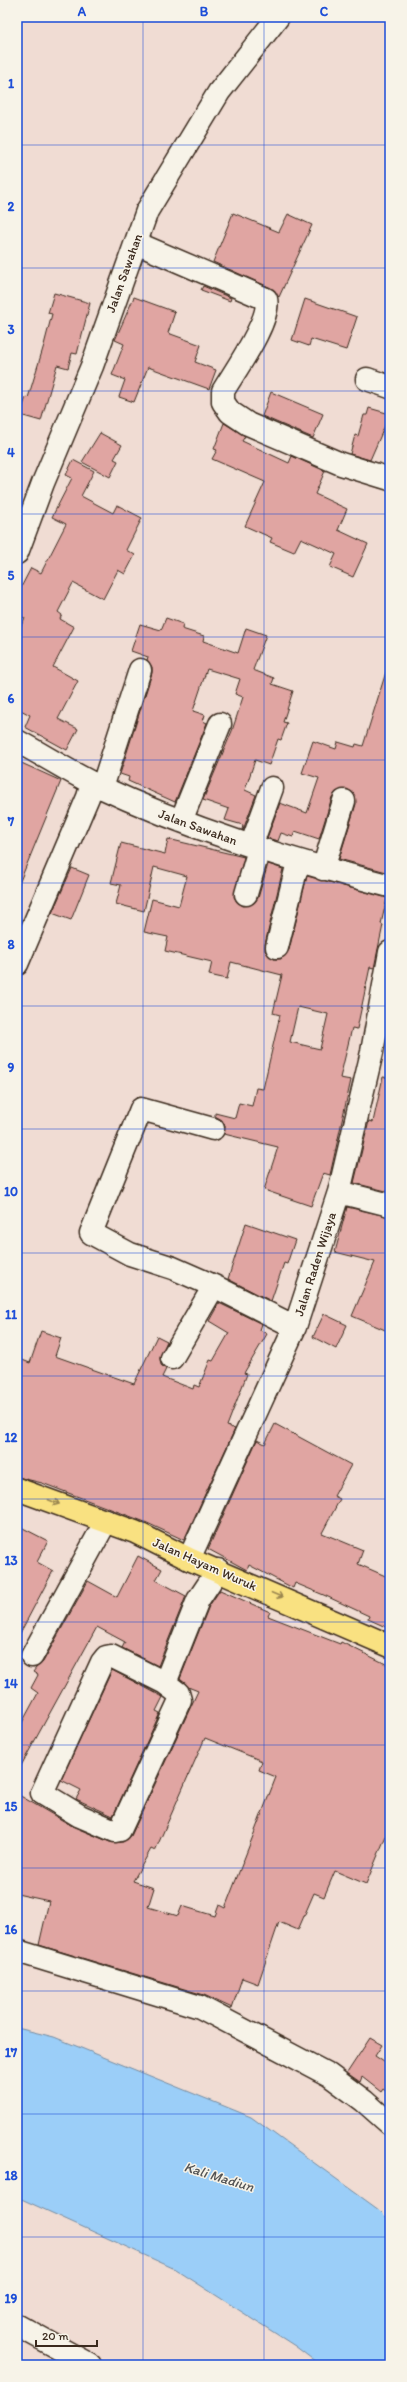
<svg xmlns="http://www.w3.org/2000/svg" width="407" height="2382" viewBox="0 0 407 2382" font-family="Itim,sans-serif">
<style>
.water{fill:#9bcef8;stroke:#758ca1}
.building{fill:#e0a5a2;stroke:#3b2a1e;fill-rule:evenodd}
.lines{fill:none;stroke-linecap:round;stroke-linejoin:round}
.minor-casing{stroke:#3b2a1e;stroke-width:25}
.major-casing{stroke:#3b2a1e;stroke-width:25}
.minor{stroke:#f7f3e8;stroke-width:22}
.major{stroke:#f9e181;stroke-width:22}
.oneway{stroke:#9a8650}
.grid{fill:none;stroke:#1d4ed8;stroke-width:1;stroke-opacity:0.55}
.labels{text-anchor:middle;dominant-baseline:central;stroke-width:3;stroke-linejoin:round;paint-order:stroke}
.street-label{font-size:13px;fill:#3b2a1e;stroke:#f7f3e8}
.water-label{font-size:14px;font-style:italic;fill:#535354;stroke:#f7f3e8}
.neatline{fill:none;stroke:#1d4ed8;stroke-width:1.5}
.grid-label{font-size:13px;text-anchor:middle;font-weight:bold;fill:#1d4ed8}
</style>
<rect width="100%" height="100%" fill="#f0dcd3"/>
<filter id="ink" filterUnits="userSpaceOnUse"><feTurbulence type="fractalNoise" baseFrequency=".025" numOctaves="2"/><feDisplacementMap in="SourceGraphic" scale="8" xChannelSelector="R" yChannelSelector="G"/><feConvolveMatrix kernelMatrix="1 2 1 2 8 2 1 2 1" color-interpolation-filters="sRGB"/></filter>
<g filter="url(#ink)">
<path class="water" d="M 17,2028 L 54,2037 L 251,2117 L 379,2210 L 390,2221 L 390,2365 L 320,2365 L 295,2346 L 175,2269 L 17,2197 Z"/>
<path class="building" d="M 233,213 L 279,232 L 288,214 L 312,225 L 279,297 L 271,288 L 213,262 Z
M 203,286 L 231,298 L 230,301 L 201,290 Z
M 54,293 L 90,303 L 77,354 L 72,353 L 68,368 L 57,365 L 41,421 L 20,415 L 26,397 L 28,398 L 44,345 L 52,314 L 48,313 Z
M 134,297 L 175,312 L 168,333 L 201,345 L 195,362 L 216,370 L 209,389 L 148,367 L 134,402 L 119,397 L 125,380 L 112,375 L 124,344 L 115,340 Z
M 305,299 L 357,317 L 346,350 L 311,339 L 309,346 L 292,340 Z
M 271,392 L 323,414 L 313,438 L 262,416 Z
M 369,408 L 390,414 L 370,460 L 350,454 L 355,435 L 358,436 L 364,415 L 367,415 Z
M 224,423 L 245,436 L 242,441 L 289,463 L 292,456 L 325,471 L 315,494 L 347,509 L 338,530 L 368,544 L 353,577 L 330,567 L 336,554 L 301,538 L 294,552 L 270,542 L 272,538 L 245,526 L 265,482 L 212,459 L 217,450 L 214,449 Z
M 100,433 L 122,445 L 114,459 L 118,461 L 110,477 L 82,462 Z
M 73,460 L 94,471 L 81,496 L 113,513 L 117,505 L 142,518 L 126,550 L 135,555 L 125,574 L 118,570 L 103,599 L 73,583 L 58,612 L 62,615 L 60,619 L 74,627 L 53,667 L 78,681 L 58,719 L 78,729 L 67,750 L 25,727 L 30,715 L 17,708 L 17,633 L 25,618 L 17,615 L 17,595 L 31,568 L 41,573 L 66,524 L 52,517 L 72,478 L 66,475 Z
M 166,618 L 183,624 L 182,629 L 204,636 L 203,641 L 238,653 L 246,628 L 266,635 L 253,670 L 274,678 L 272,684 L 293,691 L 283,722 L 287,723 L 281,740 L 278,739 L 269,765 L 255,760 L 245,790 L 256,795 L 243,830 L 242,830 L 243,825 L 225,820 L 229,809 L 203,800 L 232,731 L 243,697 L 235,694 L 240,679 L 207,669 L 193,711 L 205,715 L 203,721 L 207,723 L 175,802 L 128,781 L 129,777 L 120,774 L 152,673 L 152,667 L 147,660 L 148,657 L 131,651 L 140,624 L 161,630 Z
M 386,672 L 390,673 L 390,873 L 339,859 L 356,804 L 353,793 L 347,789 L 336,792 L 332,797 L 319,839 L 295,831 L 293,837 L 281,833 L 278,841 L 267,838 L 280,803 L 307,813 L 319,778 L 302,773 L 313,741 L 336,749 L 338,742 L 355,747 L 356,744 L 363,746 Z
M 17,761 L 61,781 L 18,886 L 17,886 Z
M 168,839 L 244,857 L 234,897 L 237,902 L 243,906 L 254,903 L 258,898 L 268,864 L 283,869 L 265,944 L 265,951 L 274,959 L 281,959 L 289,950 L 307,876 L 387,898 L 381,924 L 383,925 L 374,968 L 370,967 L 357,1029 L 352,1028 L 340,1078 L 351,1080 L 330,1175 L 323,1173 L 311,1206 L 264,1190 L 278,1147 L 224,1134 L 225,1126 L 222,1120 L 215,1116 L 215,1113 L 235,1118 L 239,1103 L 252,1106 L 256,1088 L 263,1089 L 280,1015 L 273,1013 L 282,975 L 231,962 L 227,979 L 209,975 L 212,962 L 165,951 L 168,937 L 144,932 L 152,899 L 179,906 L 187,876 L 154,867 L 144,911 L 116,904 L 121,885 L 111,883 L 121,843 L 165,854 ZM 298,1007 L 328,1014 L 320,1049 L 290,1042 Z
M 72,868 L 89,875 L 71,920 L 52,913 Z
M 383,1077 L 390,1078 L 390,1192 L 354,1183 L 369,1121 L 373,1122 Z
M 347,1207 L 390,1217 L 390,1332 L 352,1316 L 375,1262 L 335,1252 Z
M 246,1223 L 295,1240 L 287,1264 L 284,1263 L 271,1301 L 228,1279 Z
M 219,1303 L 262,1324 L 260,1330 L 267,1334 L 244,1373 L 247,1374 L 227,1426 L 235,1429 L 184,1540 L 145,1522 L 42,1483 L 17,1477 L 17,1358 L 30,1363 L 41,1331 L 61,1338 L 55,1356 L 134,1384 L 157,1336 L 167,1341 L 160,1358 L 161,1365 L 166,1369 L 162,1377 L 193,1389 L 194,1385 L 199,1387 L 210,1360 L 213,1361 L 229,1333 L 209,1321 Z
M 324,1314 L 347,1325 L 336,1349 L 313,1337 Z
M 275,1424 L 351,1465 L 334,1496 L 340,1499 L 322,1533 L 363,1550 L 358,1564 L 390,1578 L 390,1629 L 368,1619 L 369,1616 L 326,1596 L 295,1583 L 293,1588 L 249,1565 L 247,1570 L 208,1549 L 257,1440 L 265,1444 Z
M 17,1525 L 48,1541 L 37,1562 L 53,1571 L 17,1639 Z
M 138,1556 L 162,1569 L 156,1580 L 186,1596 L 158,1666 L 122,1648 L 125,1642 L 97,1627 L 17,1773 L 17,1732 L 38,1693 L 31,1688 L 38,1675 L 33,1672 L 36,1668 L 43,1662 L 88,1581 L 117,1597 Z
M 220,1590 L 270,1612 L 268,1616 L 340,1644 L 341,1642 L 390,1666 L 390,1826 L 366,1884 L 335,1871 L 324,1897 L 314,1893 L 298,1930 L 279,1922 L 258,1984 L 242,1978 L 232,2008 L 204,1995 L 39,1945 L 49,1901 L 17,1894 L 17,1794 L 74,1827 L 110,1842 L 123,1842 L 131,1836 L 198,1691 L 188,1687 L 180,1679 L 209,1606 ZM 205,1738 L 262,1761 L 259,1770 L 276,1777 L 225,1908 L 219,1905 L 215,1916 L 182,1906 L 178,1916 L 148,1907 L 154,1888 L 133,1881 L 151,1849 L 155,1851 Z
M 112,1670 L 163,1697 L 156,1711 L 160,1713 L 113,1816 L 76,1799 L 81,1790 L 61,1780 Z
M 370,2038 L 382,2045 L 375,2056 L 390,2066 L 390,2094 L 383,2089 L 381,2092 L 362,2077 L 360,2082 L 347,2073 Z"/>
<g class="lines">
<g class="minor-casing">
<path id="minor" d="M 136,243 L 266,299 C 272,319 234,372 223,391 L 223,402 L 230,412 L 248,424 L 341,464 L 390,479
M 367,379 L 390,387
M 17,553 L 43,483 L 92,366 L 147,211 L 219,92 L 278,17
M 17,741 C 43,755 68,771 94,784 C 189,829 289,860 390,886
M 102,788 L 140,670
M 181,821 L 220,724
M 251,846 L 272,788
M 323,869 L 344,801
M 246,894 L 259,849
M 277,947 L 298,862
M 17,964 L 88,797 L 92,783
M 213,1129 L 141,1109 L 91,1233 L 130,1254 L 173,1268 L 214,1286
M 339,1192 L 390,1205
M 172,1358 L 214,1286 L 295,1327
M 189,1559 L 295,1327 L 339,1192 L 372,1052 L 390,952
M 32,1656 L 106,1521
M 111,1656 L 165,1683 L 178,1693 L 180,1700 L 120,1830 L 115,1831 L 80,1816 L 42,1793 L 102,1662 L 106,1657 Z
M 165,1683 L 198,1600 L 218,1570
M 17,1951 L 200,2007 L 329,2075 L 364,2101 L 390,2124
M 17,2325 L 90,2365"/>
</g>
<g class="major-casing">
<path id="major" d="M 17,1489 L 135,1532 L 189,1559 L 390,1646"/>
</g>
<use href="#minor" class="minor"/>
<use href="#major" class="major"/>
</g>
<defs><path id="oneway-shaft" d="M-6 0H5M1.5-3L5.5 0L1.5 3" fill="none" stroke-width="1.6" stroke-linecap="round" stroke-linejoin="round"/></defs>
<g class="oneway">
<use href="#oneway-shaft" transform="translate(54 1502) rotate(21)"/>
<use href="#oneway-shaft" transform="translate(277 1595) rotate(23)"/>
</g>
</g>
<path class="grid" d="M 143,17 L 143,2365M 264,17 L 264,2365M 17,145 L 390,145M 17,268 L 390,268M 17,391 L 390,391M 17,514 L 390,514M 17,637 L 390,637M 17,760 L 390,760M 17,883 L 390,883M 17,1006 L 390,1006M 17,1129 L 390,1129M 17,1253 L 390,1253M 17,1376 L 390,1376M 17,1499 L 390,1499M 17,1622 L 390,1622M 17,1745 L 390,1745M 17,1868 L 390,1868M 17,1991 L 390,1991M 17,2114 L 390,2114M 17,2237 L 390,2237"/>
<g class="labels">
<g class="street-label">
<text transform="translate(124 273) rotate(-70)">Jalan Sawahan</text>
<text transform="translate(198 827) rotate(20)">Jalan Sawahan</text>
<text transform="translate(315 1264) rotate(-72)">Jalan Raden Wijaya</text>
<text transform="translate(205 1564) rotate(24)">Jalan Hayam Wuruk</text>
</g>
<g class="water-label">
<text transform="translate(219 2177) rotate(17)">Kali Madiun</text>
</g>
</g>
<rect width="407" height="2382" fill="none" stroke="#f7f3e8" stroke-width="44"/>
<path d="M36 2340v6h61v-6" fill="none" stroke="#3b2a1e" stroke-width="2"/>
<text x="42" y="2340" font-size="12" fill="#3b2a1e" stroke="#f7f3e8" stroke-width="3" paint-order="stroke">20 m</text>
<rect x="22" y="22" width="363" height="2338" class="neatline"/>
<g class="grid-label">
<text x="82" y="16">A</text>
<text x="204" y="16">B</text>
<text x="324" y="16">C</text>
<text x="11" y="88">1</text>
<text x="11" y="211">2</text>
<text x="11" y="334">3</text>
<text x="11" y="457">4</text>
<text x="11" y="580">5</text>
<text x="11" y="703">6</text>
<text x="11" y="826">7</text>
<text x="11" y="949">8</text>
<text x="11" y="1072">9</text>
<text x="11" y="1196">10</text>
<text x="11" y="1319">11</text>
<text x="11" y="1442">12</text>
<text x="11" y="1565">13</text>
<text x="11" y="1688">14</text>
<text x="11" y="1811">15</text>
<text x="11" y="1934">16</text>
<text x="11" y="2057">17</text>
<text x="11" y="2180">18</text>
<text x="11" y="2303">19</text>
</g>
</svg>
